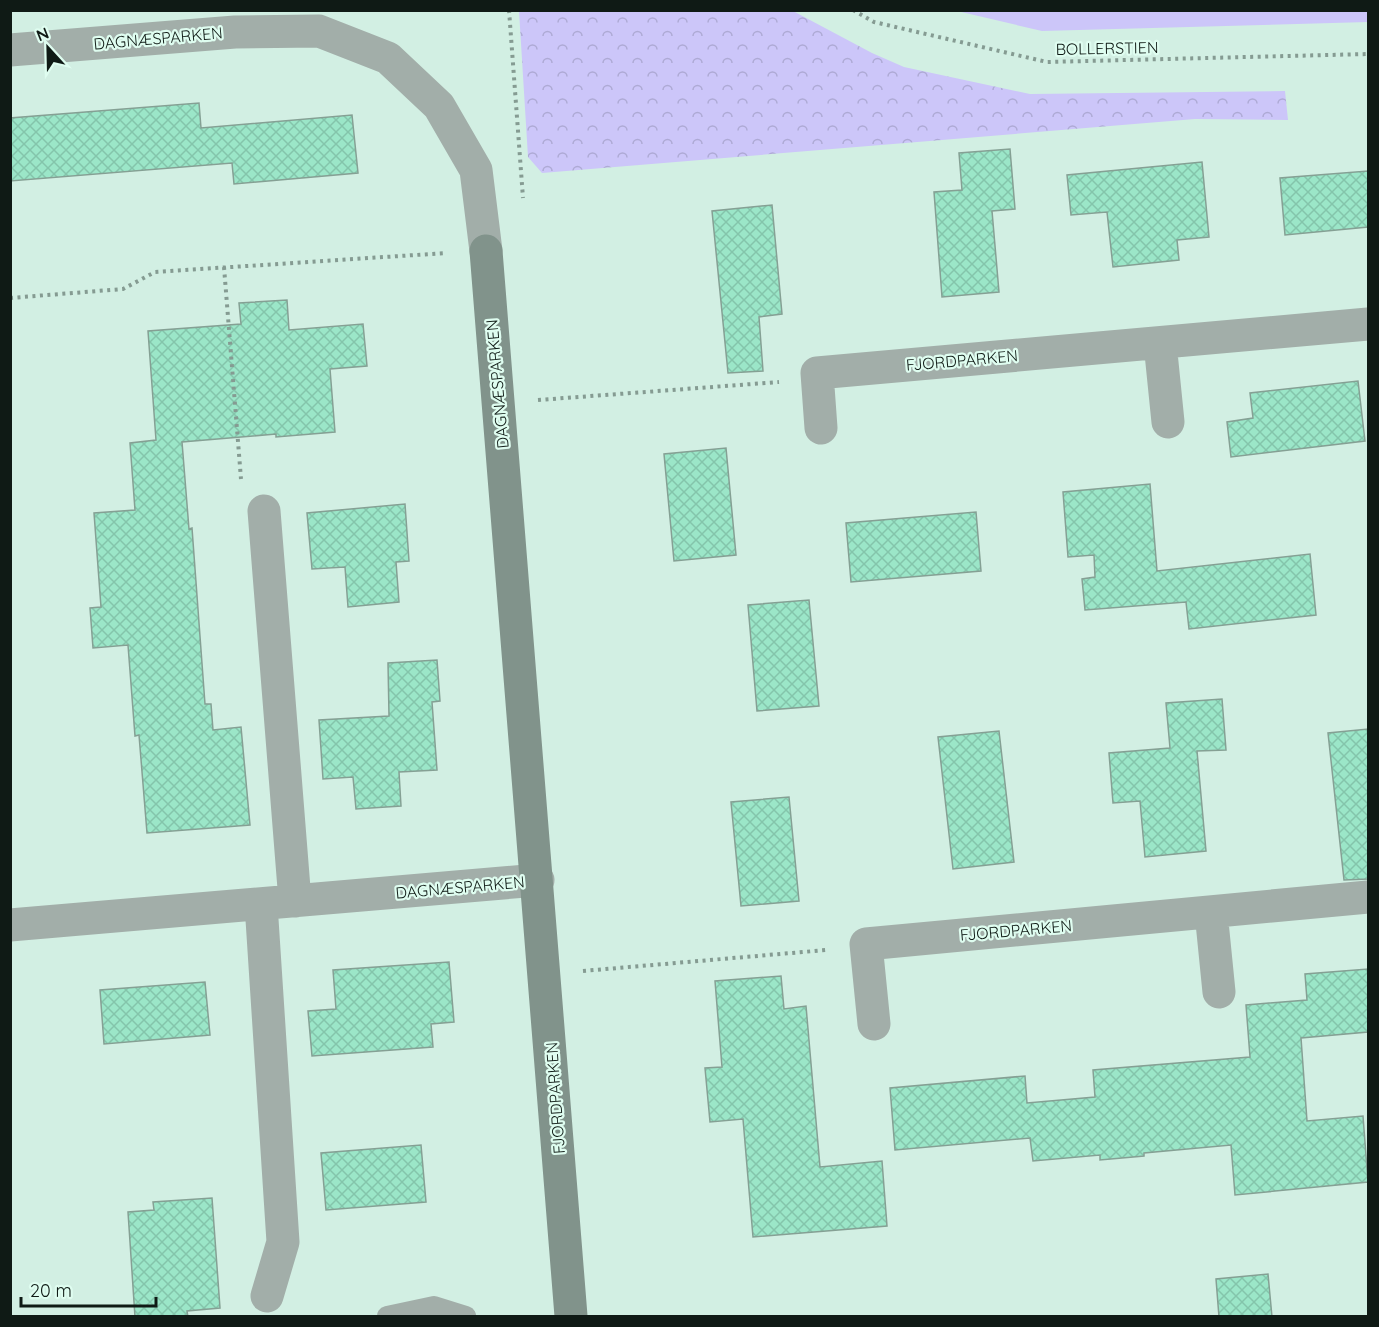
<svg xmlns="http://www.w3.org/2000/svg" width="1379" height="1327" viewBox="0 0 1379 1327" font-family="Quicksand,sans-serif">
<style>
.grass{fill:#ccc6f9}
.park{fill:url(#park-crowns)}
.building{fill:url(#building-cross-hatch);stroke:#85a094;stroke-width:1.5}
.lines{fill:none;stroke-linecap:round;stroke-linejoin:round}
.path{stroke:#859b92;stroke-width:4;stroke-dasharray:3 4.5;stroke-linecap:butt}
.lane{stroke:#a2aea9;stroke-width:20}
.street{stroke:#a2aea9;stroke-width:33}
.secondary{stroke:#81938b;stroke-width:33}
.labels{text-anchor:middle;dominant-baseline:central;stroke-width:4.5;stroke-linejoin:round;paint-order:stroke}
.street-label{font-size:16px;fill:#0f1a15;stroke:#dffdf0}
</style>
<defs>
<pattern id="park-crowns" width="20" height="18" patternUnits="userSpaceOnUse" patternTransform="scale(1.5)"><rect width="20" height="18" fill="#ccc6f9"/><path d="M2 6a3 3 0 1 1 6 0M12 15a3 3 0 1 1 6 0" fill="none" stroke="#aeaad5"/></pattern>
<pattern id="building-cross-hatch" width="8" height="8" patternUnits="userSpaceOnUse" patternTransform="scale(1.5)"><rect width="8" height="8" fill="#9be6c8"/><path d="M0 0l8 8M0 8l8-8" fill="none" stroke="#84c5ab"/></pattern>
</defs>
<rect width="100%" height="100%" fill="#d2efe3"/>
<path class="grass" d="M 1368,10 L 1368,22 L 1042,31 L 957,11 Z"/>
<path class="park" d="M 519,11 L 793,11 L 872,53 L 904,67 L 1030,94 L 1285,91 L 1288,120 L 1195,119 L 542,173 L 528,157 Z"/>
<path class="building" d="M 199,103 L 201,128 L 352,115 L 358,173 L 234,184 L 232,163 L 10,181 L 10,118 Z
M 1010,149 L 1015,209 L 992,211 L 999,292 L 942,297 L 934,192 L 962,190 L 959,153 Z
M 1202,162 L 1209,237 L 1177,240 L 1179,260 L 1113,267 L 1107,212 L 1071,215 L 1067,175 Z
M 1368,171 L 1368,227 L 1285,235 L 1280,178 Z
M 772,205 L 782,314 L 759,317 L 763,371 L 728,373 L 712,211 Z
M 287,300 L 289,330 L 363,324 L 367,366 L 330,369 L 335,432 L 276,437 L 276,434 L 182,442 L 189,529 L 192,528 L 205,704 L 211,704 L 213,730 L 241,727 L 250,825 L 147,833 L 139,735 L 135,736 L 128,645 L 93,648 L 90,608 L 101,607 L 94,513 L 135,510 L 130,443 L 156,440 L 148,331 L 241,324 L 239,303 Z
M 1358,381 L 1365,441 L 1231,457 L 1227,422 L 1253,418 L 1250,393 Z
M 726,448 L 736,555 L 674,561 L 664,454 Z
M 1150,484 L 1157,571 L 1310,554 L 1316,615 L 1189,629 L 1186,602 L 1085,610 L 1082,579 L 1095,577 L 1094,555 L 1068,557 L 1063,492 Z
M 405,504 L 409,561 L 396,562 L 399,602 L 348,607 L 345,567 L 312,569 L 307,513 Z
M 976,512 L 981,571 L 851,582 L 846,523 Z
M 809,600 L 819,706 L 757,711 L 748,605 Z
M 437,660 L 440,701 L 432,702 L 437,770 L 399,772 L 401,806 L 356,809 L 353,777 L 323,779 L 319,720 L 389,716 L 388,663 Z
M 1222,699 L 1226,750 L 1197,751 L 1206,851 L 1145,857 L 1140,801 L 1113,803 L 1109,753 L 1170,748 L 1166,703 Z
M 1368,729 L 1368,879 L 1344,880 L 1328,733 Z
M 999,731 L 1014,862 L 953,869 L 938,737 Z
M 789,797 L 799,901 L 741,906 L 731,802 Z
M 449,962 L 454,1022 L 431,1024 L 433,1047 L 312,1056 L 308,1011 L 336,1009 L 333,970 Z
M 1368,969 L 1368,1032 L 1301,1038 L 1307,1121 L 1363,1116 L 1368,1182 L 1235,1195 L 1231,1145 L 1144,1153 L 1144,1156 L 1100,1160 L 1100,1155 L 1033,1161 L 1030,1138 L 895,1150 L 890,1088 L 1025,1076 L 1027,1103 L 1095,1097 L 1093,1070 L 1250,1057 L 1246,1005 L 1307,1000 L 1305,974 Z
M 781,976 L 784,1009 L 806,1006 L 820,1167 L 882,1161 L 887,1226 L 753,1237 L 743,1119 L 710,1122 L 705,1068 L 722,1067 L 715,981 Z
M 205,982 L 210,1035 L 104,1044 L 100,990 Z
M 421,1145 L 426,1202 L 326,1210 L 321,1153 Z
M 212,1198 L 220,1308 L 187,1311 L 188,1317 L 135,1317 L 128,1212 L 154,1210 L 153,1202 Z
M 1268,1274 L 1272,1317 L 1219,1317 L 1216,1279 Z"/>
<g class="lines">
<path class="path" d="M 509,10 L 523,198
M 853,10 L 874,22 L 1047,62 L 1368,54
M 224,267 L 241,479
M 10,298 L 123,289 L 155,272 L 446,253
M 538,400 L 779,382
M 583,971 L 826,950"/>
<path class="lane" d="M 387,1316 L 434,1306 L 466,1316"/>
<path class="street" d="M 10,50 L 235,32 L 319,31 L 388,58 L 439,106 L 476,170 L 486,251
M 1160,343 L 1168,422
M 821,428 L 817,373 L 1368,324
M 264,511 L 295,901
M 261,904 L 283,1242 L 267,1296
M 1211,912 L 1219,992
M 10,925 L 538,880
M 874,1024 L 866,944 L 1368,897"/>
<path class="secondary" d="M 486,251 L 571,1316"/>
</g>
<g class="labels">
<g class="street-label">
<text transform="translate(158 38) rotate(-5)">DAGNÆSPARKEN</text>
<text transform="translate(1107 48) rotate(-1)">BOLLERSTIEN</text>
<text transform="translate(962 360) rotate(-5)">FJORDPARKEN</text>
<text transform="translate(497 384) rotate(-95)">DAGNÆSPARKEN</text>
<text transform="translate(460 887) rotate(-5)">DAGNÆSPARKEN</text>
<text transform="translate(1016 930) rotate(-5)">FJORDPARKEN</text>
<text transform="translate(555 1098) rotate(-94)">FJORDPARKEN</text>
</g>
</g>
<rect width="1379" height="1327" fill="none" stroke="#0f1a15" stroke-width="24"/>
<g transform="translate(48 48) rotate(338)" stroke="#dffdf0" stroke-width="4.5" paint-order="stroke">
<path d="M0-4.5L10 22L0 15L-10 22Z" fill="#0f1a15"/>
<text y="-9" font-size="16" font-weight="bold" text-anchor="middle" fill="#0f1a15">N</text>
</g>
<path d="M21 1297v9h135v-9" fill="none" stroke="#0f1a15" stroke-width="3"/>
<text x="30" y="1297" font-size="18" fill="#0f1a15" stroke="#dffdf0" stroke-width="4.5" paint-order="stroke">20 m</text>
</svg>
